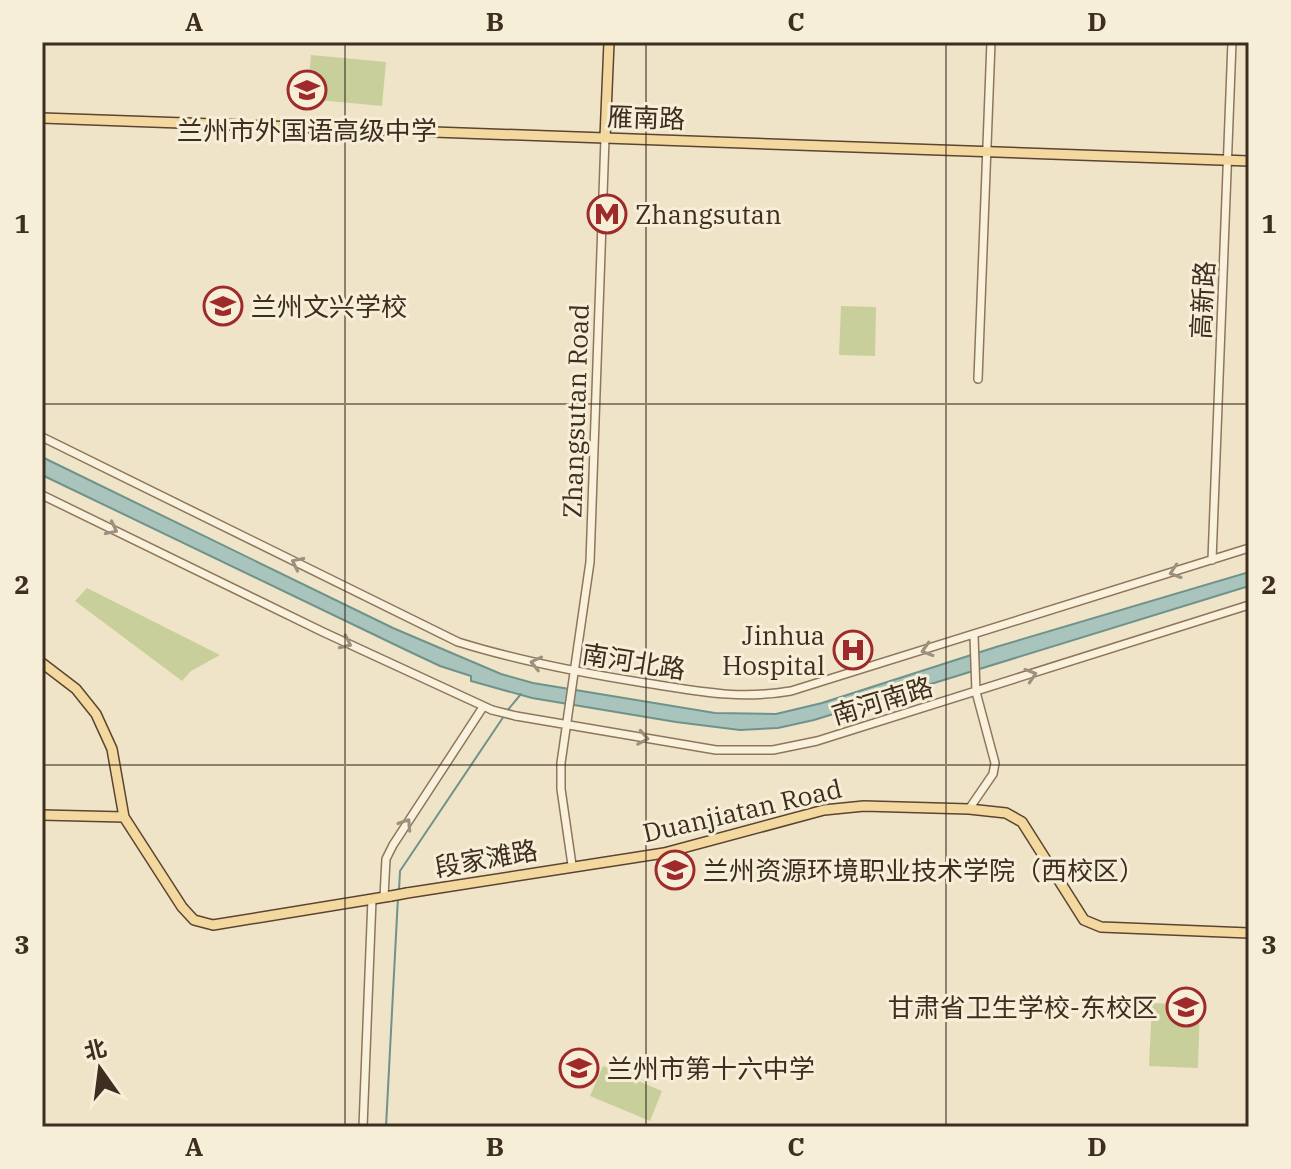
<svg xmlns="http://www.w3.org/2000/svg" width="1291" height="1169" viewBox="0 0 1291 1169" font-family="'IBM Plex Serif','Noto Sans SC',serif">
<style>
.green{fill:#c9cf9b}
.water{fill:#a9c4bc;stroke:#6f938a;stroke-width:2}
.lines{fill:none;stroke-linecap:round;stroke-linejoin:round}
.stream{stroke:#6f938a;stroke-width:2}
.minor-casing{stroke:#8d765c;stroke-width:10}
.major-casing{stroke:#5b4430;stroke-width:12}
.minor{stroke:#faf1dc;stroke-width:7}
.major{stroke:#f3d9a0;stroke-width:9}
.minor-bridge-casing{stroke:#8d765c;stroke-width:10;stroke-linecap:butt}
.major-bridge-casing{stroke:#5b4430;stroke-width:12;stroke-linecap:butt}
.minor-bridge{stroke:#faf1dc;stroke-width:7}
.major-bridge{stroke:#f3d9a0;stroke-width:9}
.oneway{stroke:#9c907e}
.grid{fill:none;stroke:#3d2e20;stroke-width:2;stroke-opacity:0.55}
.labels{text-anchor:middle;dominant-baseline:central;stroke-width:6;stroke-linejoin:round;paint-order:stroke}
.street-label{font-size:26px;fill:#3d2e20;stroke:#f7eed8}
.poi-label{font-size:26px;fill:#3d2e20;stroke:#f7eed8;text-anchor:start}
.neatline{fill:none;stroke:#3d2e20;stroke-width:3}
.grid-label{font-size:26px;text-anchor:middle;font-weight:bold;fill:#3d2e20}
</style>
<rect width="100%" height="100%" fill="#f0e4c8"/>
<path class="green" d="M 311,55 L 386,62 L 382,106 L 307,99 Z
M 841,306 L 876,307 L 875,356 L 839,355 Z
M 87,588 L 220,655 L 191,671 L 182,681 L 75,601 Z
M 1152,1003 L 1200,1005 L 1198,1068 L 1149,1066 Z
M 603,1066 L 662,1091 L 650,1121 L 590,1096 Z"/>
<path class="water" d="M 42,457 L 393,628 L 501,674 L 533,683 L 715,713 L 776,714 L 822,703 L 996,647 L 1249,572 L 1249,586 L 814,720 L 778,728 L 740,730 L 676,722 L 532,698 L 471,681 L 471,676 L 440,666 L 406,650 L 42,475 Z"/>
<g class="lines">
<path class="stream" d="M 507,711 L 521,694
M 399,890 L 400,871 L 504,716
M 386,1127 L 398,897"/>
<g class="minor-casing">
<path id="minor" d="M 978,379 L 991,42
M 42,437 L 458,642 C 519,661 581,673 645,683 C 698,691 737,700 791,691 L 1249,548
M 42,495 L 323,632 L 492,710
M 1212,560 L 1232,42
M 516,716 L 716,750 L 773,750 L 817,741 L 1249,605
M 969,809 L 993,774 L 995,763 L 976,692 L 974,636
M 572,865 L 561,789 L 561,763 L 590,562 L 605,138
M 384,897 L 386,859 L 393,845 L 483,707
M 363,1127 L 372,899"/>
</g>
<g class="major-casing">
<path id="major" d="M 42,118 L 1249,161
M 605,138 L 609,42
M 42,663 L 76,689 L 96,714 L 112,749 L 124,817 L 182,907 L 194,920 L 213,925 L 391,896
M 42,815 L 124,817
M 407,893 L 664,853 L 824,810 L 864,806 L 969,809 L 1006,813 L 1022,822 L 1084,920 L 1101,927 L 1249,933"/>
</g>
<use href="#minor" class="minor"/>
<use href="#major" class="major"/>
<g class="minor-bridge-casing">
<path id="minor-bridge" d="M 492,710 L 516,716"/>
</g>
<g class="major-bridge-casing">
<path id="major-bridge" d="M 391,896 L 407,893"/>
</g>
<use href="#minor-bridge" class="minor-bridge"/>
<use href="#major-bridge" class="major-bridge"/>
</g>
<defs><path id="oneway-chevron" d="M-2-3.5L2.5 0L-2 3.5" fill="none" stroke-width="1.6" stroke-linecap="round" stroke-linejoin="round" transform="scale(2)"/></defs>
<g class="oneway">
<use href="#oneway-chevron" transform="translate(112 529) rotate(26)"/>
<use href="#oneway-chevron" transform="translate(297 563) rotate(-154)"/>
<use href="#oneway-chevron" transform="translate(1175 572) rotate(162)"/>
<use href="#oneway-chevron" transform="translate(346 643) rotate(25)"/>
<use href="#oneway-chevron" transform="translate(927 650) rotate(163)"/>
<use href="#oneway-chevron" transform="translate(536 663) rotate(-167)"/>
<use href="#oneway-chevron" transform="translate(1031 675) rotate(-18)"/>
<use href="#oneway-chevron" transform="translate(643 738) rotate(10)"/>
<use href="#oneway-chevron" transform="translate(406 824) rotate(-57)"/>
</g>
<path class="grid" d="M 345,42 L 345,1127M 646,42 L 646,1127M 946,42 L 946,1127M 42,404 L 1249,404M 42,765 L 1249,765"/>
<defs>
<g id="university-ring" transform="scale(2)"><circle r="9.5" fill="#f7eed8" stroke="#9e2a2b" stroke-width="1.5"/><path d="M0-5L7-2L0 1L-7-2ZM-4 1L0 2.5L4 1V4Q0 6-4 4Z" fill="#9e2a2b"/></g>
<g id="metro-ring" transform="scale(2)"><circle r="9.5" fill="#f7eed8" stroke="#9e2a2b" stroke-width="1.5"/><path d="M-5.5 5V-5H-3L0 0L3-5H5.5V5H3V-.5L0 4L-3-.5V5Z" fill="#9e2a2b"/></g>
<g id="school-ring" transform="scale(2)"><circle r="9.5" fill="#f7eed8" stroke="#9e2a2b" stroke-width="1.5"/><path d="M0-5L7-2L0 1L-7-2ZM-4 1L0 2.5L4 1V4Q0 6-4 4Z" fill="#9e2a2b"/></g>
<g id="hospital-ring" transform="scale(2)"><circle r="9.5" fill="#f7eed8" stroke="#9e2a2b" stroke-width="1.5"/><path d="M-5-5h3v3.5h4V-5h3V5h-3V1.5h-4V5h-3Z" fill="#9e2a2b"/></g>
</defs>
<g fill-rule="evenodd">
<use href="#university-ring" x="307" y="90"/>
<use href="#metro-ring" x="607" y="214"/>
<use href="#school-ring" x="223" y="306"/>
<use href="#hospital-ring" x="853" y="650"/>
<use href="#university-ring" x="675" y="870"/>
<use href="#university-ring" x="1186" y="1007"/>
<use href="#school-ring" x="579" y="1068"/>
</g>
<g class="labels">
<g class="street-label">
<text transform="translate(646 117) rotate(2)">雁南路</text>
<text transform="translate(1202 300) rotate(-87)">高新路</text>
<text transform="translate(575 411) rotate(-88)">Zhangsutan Road</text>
<text transform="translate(634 661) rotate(9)">南河北路</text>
<text transform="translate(882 700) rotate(-17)">南河南路</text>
<text transform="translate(742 810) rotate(-13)">Duanjiatan Road</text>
<text transform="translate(486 858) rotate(-10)">段家滩路</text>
</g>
<g class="poi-label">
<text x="307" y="130" text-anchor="middle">兰州市外国语高级中学</text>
<text x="635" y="214">Zhangsutan</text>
<text x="251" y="306">兰州文兴学校</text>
<text x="825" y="635" text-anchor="end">Jinhua<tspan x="825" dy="30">Hospital</tspan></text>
<text x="703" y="870">兰州资源环境职业技术学院（西校区）</text>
<text x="1158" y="1007" text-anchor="end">甘肃省卫生学校-东校区</text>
<text x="607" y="1068">兰州市第十六中学</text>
</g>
</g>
<rect width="1291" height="1169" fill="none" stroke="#f7eed8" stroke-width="88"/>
<g transform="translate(100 1069) rotate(346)" stroke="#f7eed8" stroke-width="6" paint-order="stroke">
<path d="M0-6L14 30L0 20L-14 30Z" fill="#3d2e20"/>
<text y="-12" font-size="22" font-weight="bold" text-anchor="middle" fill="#3d2e20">北</text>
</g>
<rect x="44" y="44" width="1203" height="1081" class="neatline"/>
<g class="grid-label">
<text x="194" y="31">A</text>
<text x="495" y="31">B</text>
<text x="796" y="31">C</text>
<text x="1097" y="31">D</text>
<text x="22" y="233">1</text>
<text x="1269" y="233">1</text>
<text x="22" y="594">2</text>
<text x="1269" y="594">2</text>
<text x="22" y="954">3</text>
<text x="1269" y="954">3</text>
<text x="194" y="1156">A</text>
<text x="495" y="1156">B</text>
<text x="796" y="1156">C</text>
<text x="1097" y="1156">D</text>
</g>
</svg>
